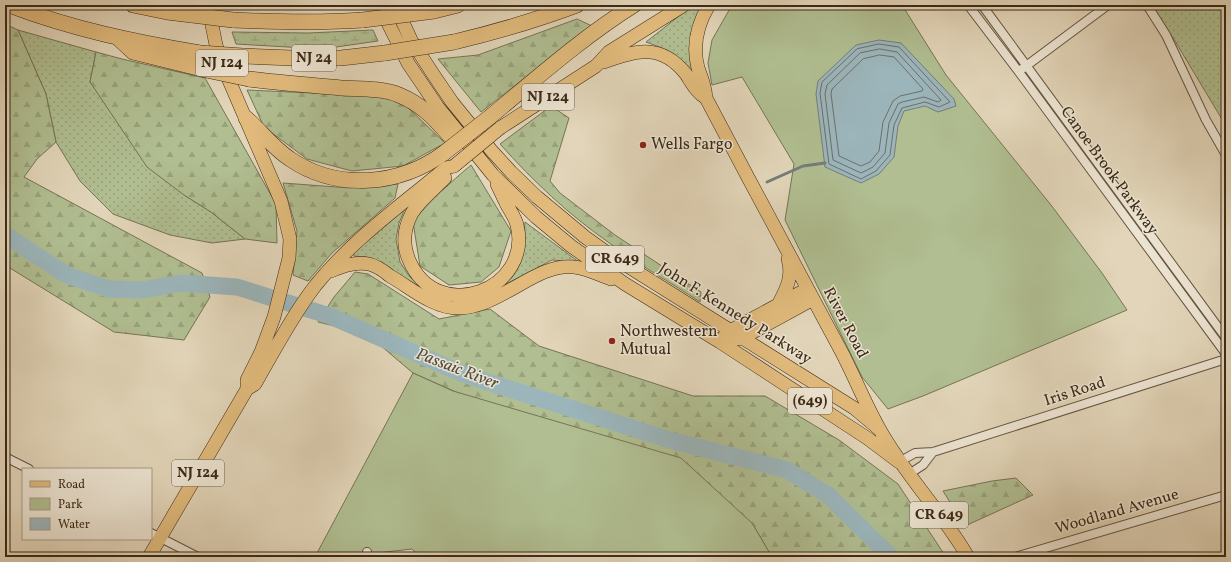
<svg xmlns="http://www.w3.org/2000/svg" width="1231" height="562" viewBox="0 0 1231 562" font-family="Vollkorn,serif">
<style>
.grass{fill:url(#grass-dots);stroke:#767454}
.forest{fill:url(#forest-firs);stroke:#767454}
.wetland{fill:url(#wetland-marsh);stroke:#767454}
.green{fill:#b0be91;stroke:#767454}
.water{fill:#9bb5bb;stroke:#757d79}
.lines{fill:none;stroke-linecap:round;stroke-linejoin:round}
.shore{stroke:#6c7069;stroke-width:1}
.stream{stroke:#757d79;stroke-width:3}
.river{stroke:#9bb5bb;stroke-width:17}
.street-casing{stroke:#665540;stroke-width:10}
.primary-casing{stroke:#3c2a17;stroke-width:14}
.highway-casing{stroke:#3c2a17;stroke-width:16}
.street{stroke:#ece4d2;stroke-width:8}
.primary{stroke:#e1ba7c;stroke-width:13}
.highway{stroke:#e1ba7c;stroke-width:15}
.primary-bridge-casing{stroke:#3c2a17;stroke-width:14;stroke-linecap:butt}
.highway-bridge-casing{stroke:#3c2a17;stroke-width:16;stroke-linecap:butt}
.primary-bridge{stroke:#e1ba7c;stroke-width:13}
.highway-bridge{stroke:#e1ba7c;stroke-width:15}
.poi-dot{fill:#8f2418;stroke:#ece4d2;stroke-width:1.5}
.labels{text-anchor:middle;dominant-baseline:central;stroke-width:3;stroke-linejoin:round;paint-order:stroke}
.shield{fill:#ece4d2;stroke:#71624f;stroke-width:1}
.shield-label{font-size:15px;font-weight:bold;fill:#3c2a17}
.poi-label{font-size:16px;fill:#3c2a17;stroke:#ece4d2;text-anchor:start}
.street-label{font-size:16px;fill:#3c2a17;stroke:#ece4d2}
.water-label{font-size:17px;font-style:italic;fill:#544d40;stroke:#ece4d2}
</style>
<defs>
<pattern id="grass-dots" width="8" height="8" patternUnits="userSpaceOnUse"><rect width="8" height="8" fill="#b0be91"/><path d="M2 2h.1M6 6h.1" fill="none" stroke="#98a37c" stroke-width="1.8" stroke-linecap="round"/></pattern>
<pattern id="forest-firs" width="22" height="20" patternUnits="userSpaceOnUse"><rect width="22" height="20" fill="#b0be91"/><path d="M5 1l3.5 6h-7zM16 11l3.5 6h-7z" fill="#98a37c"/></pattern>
<pattern id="wetland-marsh" width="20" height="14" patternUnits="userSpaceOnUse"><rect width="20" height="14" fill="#b0be91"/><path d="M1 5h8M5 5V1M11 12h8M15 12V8" fill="none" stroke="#98a37c"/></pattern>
</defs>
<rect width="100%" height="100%" fill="#e2d5b9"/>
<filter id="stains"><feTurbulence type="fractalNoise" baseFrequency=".005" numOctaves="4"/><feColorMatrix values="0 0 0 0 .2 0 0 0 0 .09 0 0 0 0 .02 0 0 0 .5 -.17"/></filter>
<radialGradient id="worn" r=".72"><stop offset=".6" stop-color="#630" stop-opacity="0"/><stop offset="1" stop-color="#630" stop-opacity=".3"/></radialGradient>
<path class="grass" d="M 693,5 L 702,5 L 693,73 L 673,55 L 662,48 L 646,42 Z
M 1151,5 L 1226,5 L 1226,126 L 1175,41 Z
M 18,30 L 96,52 L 90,82 L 184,195 L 211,212 L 245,239 L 212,243 L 170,235 L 113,214 L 80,181 L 56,142 L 46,94 Z
M 406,206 L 399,223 L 396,239 L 400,262 L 409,276 L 424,289 L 423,290 L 366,257 L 354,256 L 354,253 Z
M 525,222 L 579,262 L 552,260 L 506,284 L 523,255 Z"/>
<path class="forest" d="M 577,19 L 592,26 L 481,112 L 438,59 L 478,55 Z
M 5,24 L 18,30 L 46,94 L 56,142 L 37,159 L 24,177 L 202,273 L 210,297 L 184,340 L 114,332 L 5,265 Z
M 96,52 L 122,59 L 205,78 L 276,204 L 277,243 L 245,239 L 211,212 L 184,195 L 147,167 L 90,82 Z
M 247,90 L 376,96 L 402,102 L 445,143 L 403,166 L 352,171 L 307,159 L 264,127 Z
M 551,106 L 569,118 L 550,181 L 560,193 L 615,235 L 701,292 L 700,302 C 670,282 637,264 608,242 C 568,214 533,181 500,144 Z
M 471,165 L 511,231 L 499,267 L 481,282 L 449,285 L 420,266 L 413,222 C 430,200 450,183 471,165 Z
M 283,183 L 350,188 L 398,184 L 395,198 L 332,253 L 308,281 L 293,275 L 297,231 Z
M 355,272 L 368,274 L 439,319 L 490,309 L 539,346 L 693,396 L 765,396 L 839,440 L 898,484 L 946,557 L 772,557 L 752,523 L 413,373 L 367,334 L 318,322 L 334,297 Z
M 1016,478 L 1033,495 L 965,526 L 943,491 L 992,481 Z"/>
<path class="wetland" d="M 373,30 L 378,41 L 322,49 L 236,44 L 232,32 L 308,33 Z"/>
<path class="green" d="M 732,5 L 902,5 L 946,75 L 1051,205 L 1102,273 L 1127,310 L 923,396 L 888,409 L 862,377 L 785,220 L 794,164 L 742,77 L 712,85 L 708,63 L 712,40 Z
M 413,373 L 453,391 L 681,458 L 752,523 L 772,557 L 420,557 L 412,549 L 377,553 L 374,557 L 319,557 L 316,555 Z"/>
<path class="water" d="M 879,40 L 901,43 L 954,99 L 956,106 L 938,112 L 925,106 L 904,111 L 898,126 L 894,157 L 879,174 L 861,183 L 825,167 L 816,94 L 818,81 L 856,45 Z"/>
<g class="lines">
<path class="shore" d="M 879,44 L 899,47 L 950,102 L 939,107 L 925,102 L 902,108 L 894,125 L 890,155 L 876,171 L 861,179 L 829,164 L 820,93 L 822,82 L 857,49 Z
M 880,49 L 897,52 L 941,100 L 938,102 L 924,97 L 902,102 L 898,104 L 889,123 L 885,153 L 873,167 L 861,173 L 833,160 L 825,94 L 827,85 L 860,53 Z
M 880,55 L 894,57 L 923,89 L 922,91 L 900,96 L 893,101 L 883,122 L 879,151 L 870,162 L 861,166 L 839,156 L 831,94 L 832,89 L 863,59 Z"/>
<path class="stream" d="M 767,182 L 803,166 L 825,163"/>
<path class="river" d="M 5,235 L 67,275 L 108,289 L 143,290 L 181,283 L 237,287 L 330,316 L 463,374 L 670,440 L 787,470 L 828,495 L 891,557"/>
<g class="street-casing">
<path id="street" d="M 968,5 L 1019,72 L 1226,354
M 982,5 L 1226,338
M 1147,5 L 1166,35 L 1206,120 L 1226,155
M 1022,69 L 1108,5
M 5,457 L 29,469
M 899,462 L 915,453 L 933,452 L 1226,359
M 909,474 L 923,465 L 933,452
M 151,533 L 198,557
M 367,552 L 367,557
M 1015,557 L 1226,495"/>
</g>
<g class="primary-casing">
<path id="primary" d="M 208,5 L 216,45 L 222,64 L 281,201 L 290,239 L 289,258 L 274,317 L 261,352 L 247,380 L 247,389
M 379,5 L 408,63 L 437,106 L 493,175 L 536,217 L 571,246 L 625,284 L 720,342 L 867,438 L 899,462
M 395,5 L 411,40 L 433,74 L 452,102 L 491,150 L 511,172 L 537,197 L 585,237 L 610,255 L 854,408 L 879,429
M 709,5 C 697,25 692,45 698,68 C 702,79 705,85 706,98 C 750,182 795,265 840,349 C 854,375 865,404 880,430 C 905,475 942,512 968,557
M 604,62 C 637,50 661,43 686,74 C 692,83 696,92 706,98
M 500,128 L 596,66 L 609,52 L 684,5
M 445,178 C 434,189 420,200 412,213 C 404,228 402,244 409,260 C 437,326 533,290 517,225 C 515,217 510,211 506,203 C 503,197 500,190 497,184
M 331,271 C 342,266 356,261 369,264 C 377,266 384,271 390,276 C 411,288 433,308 458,308 C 500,308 537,262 574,267 C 586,268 599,275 611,279
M 779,303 C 787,288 793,276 788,259
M 725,335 L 730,331 L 807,289
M 735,339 L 742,338 L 813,299
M 149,557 L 247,389 L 255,384 C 274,351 292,316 315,286 C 352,240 401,205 446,168 L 454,166"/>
</g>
<g class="highway-casing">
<path id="highway" d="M 9,5 C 72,29 134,42 200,53
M 133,5 L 167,12 L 192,15
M 434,11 L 458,5
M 233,20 C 277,22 320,23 363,20
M 118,38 L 133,52 L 206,70
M 454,42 C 496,32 537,20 577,5
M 243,56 L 293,58 L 341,58 L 385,53
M 249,79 C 280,83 311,85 341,88 C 360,89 382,88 399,95 C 421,104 434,118 449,135 L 461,136
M 491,116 C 538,77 583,37 634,5
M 246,118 C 261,131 273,148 290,159 C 337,191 399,186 444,153"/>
</g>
<use href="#street" class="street"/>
<use href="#primary" class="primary"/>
<use href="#highway" class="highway"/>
<g class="primary-bridge-casing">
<path id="primary-bridge" d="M 454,166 L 500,128"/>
</g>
<g class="highway-bridge-casing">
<path id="highway-bridge" d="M 192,15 L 233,20
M 363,20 L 434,11
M 200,53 L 243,56
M 385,53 L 454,42
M 206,70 L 249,79
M 444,153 L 491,116"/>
</g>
<use href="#primary-bridge" class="primary-bridge"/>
<use href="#highway-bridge" class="highway-bridge"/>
</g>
<g class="poi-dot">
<circle cx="643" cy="145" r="4"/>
<circle cx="612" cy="341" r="4"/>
</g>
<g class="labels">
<g class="shield">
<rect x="292" y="45" width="44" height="26" rx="3"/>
<rect x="196" y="50" width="52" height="26" rx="3"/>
<rect x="522" y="84" width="52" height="26" rx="3"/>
<rect x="586" y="246" width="58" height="26" rx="3"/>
<rect x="788" y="388" width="44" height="26" rx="3"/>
<rect x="172" y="460" width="52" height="26" rx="3"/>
<rect x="910" y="502" width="58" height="26" rx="3"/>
</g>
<g class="shield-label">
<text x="314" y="58">NJ 24</text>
<text x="222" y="63">NJ 124</text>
<text x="548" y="97">NJ 124</text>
<text x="615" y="259">CR 649</text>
<text x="810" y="401">(649)</text>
<text x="198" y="473">NJ 124</text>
<text x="939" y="515">CR 649</text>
</g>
<g class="poi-label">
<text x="651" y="145">Wells Fargo</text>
<text x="620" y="332">Northwestern<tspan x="620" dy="18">Mutual</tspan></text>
</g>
<g class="street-label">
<text transform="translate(1109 171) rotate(54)">Canoe Brook Parkway</text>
<text transform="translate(735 314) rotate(32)">John F. Kennedy Parkway</text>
<text transform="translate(845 323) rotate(62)">River Road</text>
<text transform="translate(1075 392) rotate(-18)">Iris Road</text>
<text transform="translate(1117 512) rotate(-16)">Woodland Avenue</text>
</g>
<g class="water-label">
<text transform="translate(457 369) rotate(21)">Passaic River</text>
</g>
</g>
<rect width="1231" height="562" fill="none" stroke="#e2d5b9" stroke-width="20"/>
<rect x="6" y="6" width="1219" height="550" fill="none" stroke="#3c2a17" stroke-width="2"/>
<rect x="10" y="10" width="1211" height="542" fill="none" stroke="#3c2a17"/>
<rect x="22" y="468" width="130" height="72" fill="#ece4d2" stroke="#a69a87"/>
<rect x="30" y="481" width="20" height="6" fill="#e1ba7c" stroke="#a69a87"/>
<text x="58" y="488" font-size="12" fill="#3c2a17">Road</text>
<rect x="30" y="498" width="20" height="12" fill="#b0be91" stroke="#a69a87"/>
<text x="58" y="508" font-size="12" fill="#3c2a17">Park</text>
<rect x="30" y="518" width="20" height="12" fill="#9bb5bb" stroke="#a69a87"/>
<text x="58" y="528" font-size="12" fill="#3c2a17">Water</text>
<rect width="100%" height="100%" filter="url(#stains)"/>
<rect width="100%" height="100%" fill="url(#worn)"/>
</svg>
